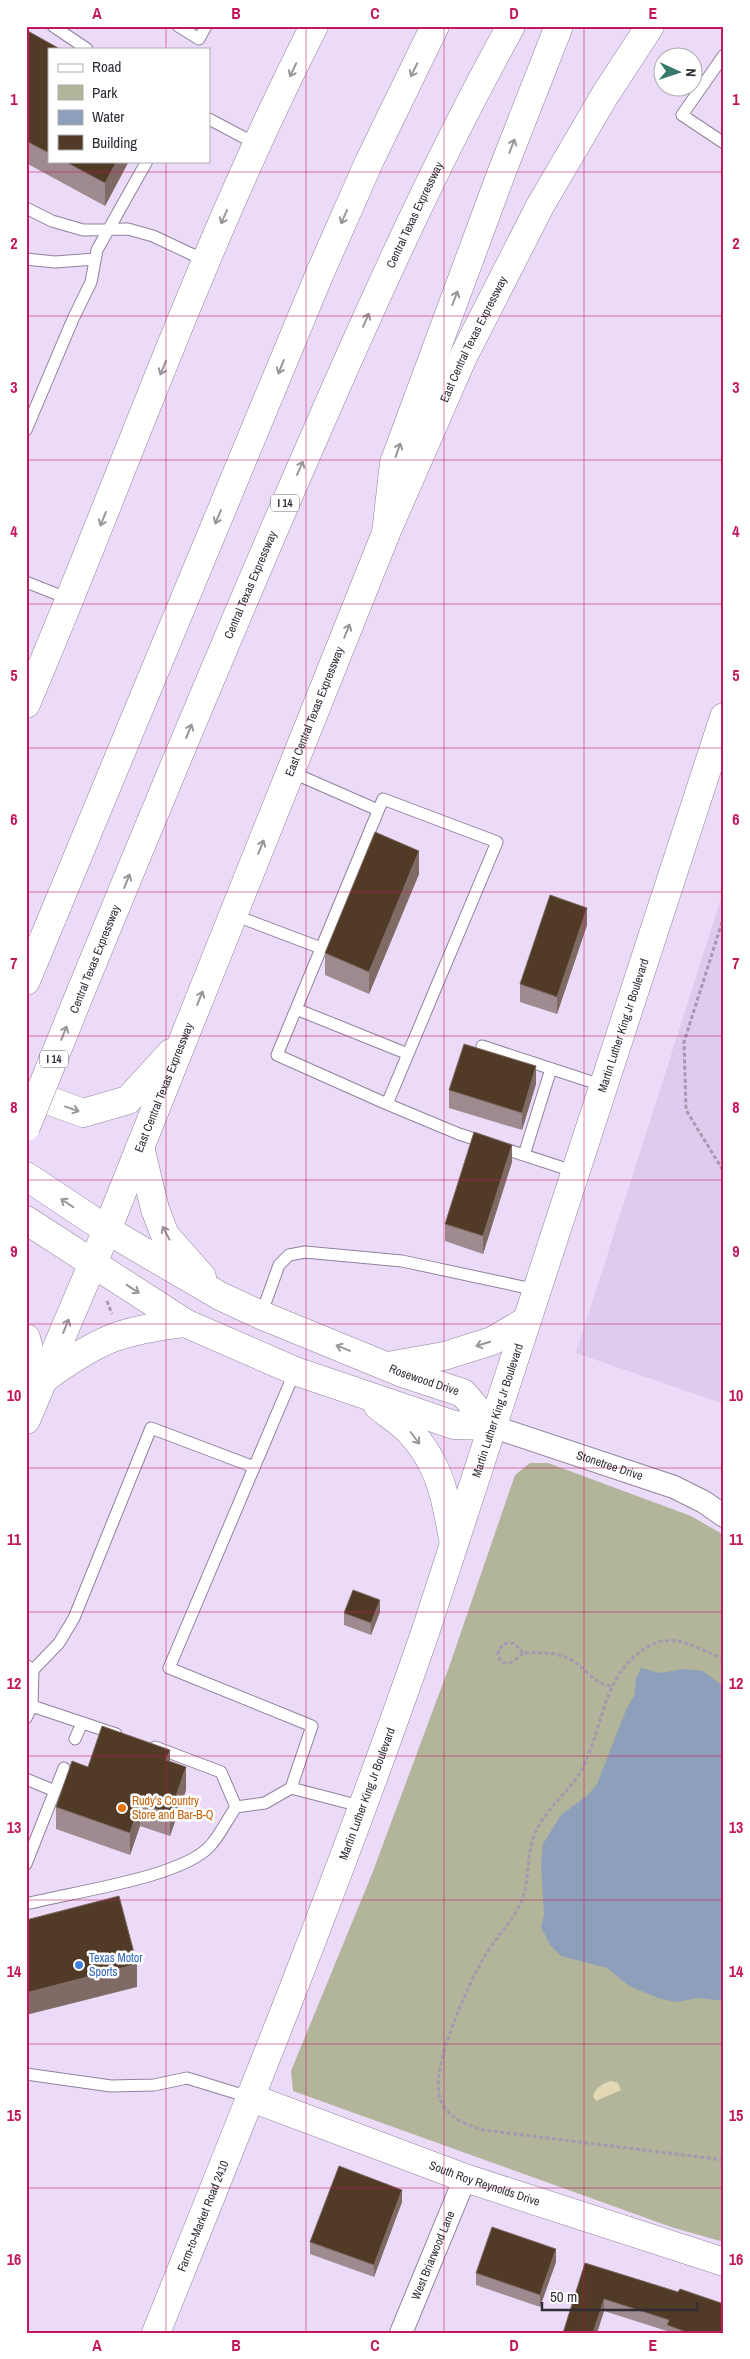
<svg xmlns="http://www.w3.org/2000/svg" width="750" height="2359" viewBox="0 0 750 2359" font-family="'Archivo Narrow',sans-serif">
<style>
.built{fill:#dfcbed}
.green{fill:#b2b59a}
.sand{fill:#e2d9b4}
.water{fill:#8e9fbb}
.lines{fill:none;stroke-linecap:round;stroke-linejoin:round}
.service-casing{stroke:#90829c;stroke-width:13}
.minor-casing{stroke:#90829c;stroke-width:24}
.tertiary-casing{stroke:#90829c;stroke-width:29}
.secondary-casing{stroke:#90829c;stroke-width:29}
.motorway-casing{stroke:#90829c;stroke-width:29}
.path{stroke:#a699af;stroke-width:3;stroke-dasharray:4 2.5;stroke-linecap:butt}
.service{stroke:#fff;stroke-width:11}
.minor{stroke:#fff;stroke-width:22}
.tertiary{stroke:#fff;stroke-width:28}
.secondary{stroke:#fff;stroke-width:28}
.motorway{stroke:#fff;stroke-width:28}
.motorway-bridge-casing{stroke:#90829c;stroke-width:29;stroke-linecap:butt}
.motorway-bridge{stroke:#fff;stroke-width:28}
.wall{fill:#9e8a8f}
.shaded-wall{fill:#7f6a65}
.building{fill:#513a26;stroke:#7f6a65}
.oneway{stroke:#98969a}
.grid{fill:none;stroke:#c2185b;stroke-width:1;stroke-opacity:0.55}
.food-dot{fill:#e8710a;stroke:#fff;stroke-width:2}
.shop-dot{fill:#3f7fe0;stroke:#fff;stroke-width:2}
.labels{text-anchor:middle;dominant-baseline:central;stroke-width:5;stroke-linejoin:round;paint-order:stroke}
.shield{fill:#fff;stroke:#706b72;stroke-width:1}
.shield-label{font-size:11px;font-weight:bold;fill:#322c36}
.street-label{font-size:12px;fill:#322c36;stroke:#fff}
.food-label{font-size:12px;fill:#c56008;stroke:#fff;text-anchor:start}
.shop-label{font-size:12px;fill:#366cbe;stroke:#fff;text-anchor:start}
.neatline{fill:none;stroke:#c2185b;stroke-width:2}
.grid-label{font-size:16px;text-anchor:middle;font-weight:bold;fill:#c2185b}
</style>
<rect width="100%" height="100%" fill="#ebdbf8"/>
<path class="built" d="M 724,889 L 724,1404 L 576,1353 Z"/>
<path class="green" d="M 530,1463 L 548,1463 L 691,1516 L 724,1535 L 724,2242 L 674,2228 L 293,2091 L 291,2071 L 372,1874 L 449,1667 L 515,1475 Z"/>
<path class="sand" d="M 612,2081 L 618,2083 L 621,2090 L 596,2101 L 593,2096 C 595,2088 604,2082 612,2081 Z"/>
<path class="water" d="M 641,1668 L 660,1673 L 685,1669 L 703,1671 L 724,1687 L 724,2001 L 699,1998 L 676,2002 L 661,1999 L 629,1986 L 607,1968 L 561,1956 L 550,1945 L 541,1927 L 544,1915 L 541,1864 L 543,1844 L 561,1815 L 588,1795 L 597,1784 L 626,1710 L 634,1696 L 636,1679 Z"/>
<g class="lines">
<g class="service-casing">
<path id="service" d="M 53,26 L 87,49
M 178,26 L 199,39 L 206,26
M 724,55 L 682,115 L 724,143
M 209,119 L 258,145
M 26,208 L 52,221 L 83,230 L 128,229 L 153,236 L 206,261
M 26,259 L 55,262 L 95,259
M 26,430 L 73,319 L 91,282 L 97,250 L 147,161
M 26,582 L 69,599
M 291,772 L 378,810
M 234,915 L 321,948
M 296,1009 L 408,1054
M 482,1046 L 604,1086
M 387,1104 L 497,842 L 383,799 L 277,1055 L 387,1104 L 459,1134 L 576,1172
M 524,1155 L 551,1069
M 261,1315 L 279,1265 L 289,1255 L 305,1252 L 402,1261 L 537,1290
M 26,1665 L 33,1670 L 32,1706 L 116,1734
M 33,1670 L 59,1643 L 74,1618 L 151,1428 L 254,1467
M 26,1718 L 32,1706
M 75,1739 L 82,1723
M 155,1747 L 221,1772 L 236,1807 L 265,1803 L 291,1788 L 364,1807
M 26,1779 L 55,1791
M 291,1788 L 312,1726 L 169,1668 L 295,1371
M 26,1864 L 64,1768
M 26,1904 C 71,1892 181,1878 210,1846 C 220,1835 227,1820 236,1807
M 26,2074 L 111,2086 L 154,2085 L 187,2078 L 249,2097"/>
</g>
<g class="minor-casing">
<g id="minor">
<path id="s1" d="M 491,1426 L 674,1487 L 704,1502 L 724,1516"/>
<path id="s2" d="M 401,2333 L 465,2178"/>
</g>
</g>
<g class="tertiary-casing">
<g id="tertiary">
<path id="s3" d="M 249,2097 L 465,2178 L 724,2262"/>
</g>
</g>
<g class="secondary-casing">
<g id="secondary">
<path d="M 26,704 C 122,479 202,245 314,26"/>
<path d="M 26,1092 L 83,1113 L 128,1100 L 171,1053"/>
<path d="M 140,1147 L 155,1209 L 165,1235 L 202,1277"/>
<path id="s4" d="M 26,1176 L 107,1230 L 220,1296 L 261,1315 L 405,1374 L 463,1393 L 491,1426"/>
<path d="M 26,1220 L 185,1323 L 295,1371 L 454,1425 L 491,1426"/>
<path d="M 26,1338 L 28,1345 L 30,1402"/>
<path d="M 388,1366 L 444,1356 L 492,1341 L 526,1321"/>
<path d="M 45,1378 C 98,1340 120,1330 185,1323"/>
<path d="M 378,1406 C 388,1414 401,1422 411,1433 C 440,1464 446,1499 453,1539"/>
<path id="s5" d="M 26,1420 L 107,1230 L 386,533 L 463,357 L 540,206 L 605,95 L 650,26"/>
<path id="s6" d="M 156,2333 C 250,2100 344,1867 426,1630 L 724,717"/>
</g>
</g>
<g class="motorway-casing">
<g id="motorway">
<path d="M 386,533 L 394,463 L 501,174 L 559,26"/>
<path d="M 26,981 L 320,273 L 369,162 L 435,26"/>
<path id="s7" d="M 81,991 C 158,804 235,618 316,433 C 376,295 438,158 511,26"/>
</g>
</g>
<path class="path" d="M 724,916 L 684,1042 L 686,1110 L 724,1172
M 107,1301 L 112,1314
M 523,1653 L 514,1643 L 504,1644 L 498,1650 C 498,1670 514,1664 523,1653 C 540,1652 562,1652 576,1663 C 588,1671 595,1684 611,1686
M 724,1659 C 700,1650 675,1631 649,1646 C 601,1674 605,1725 582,1769 C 568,1795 542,1810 533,1839 C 526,1860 530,1882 521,1902 C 512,1923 494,1939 483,1959 C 467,1988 433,2061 439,2094 C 443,2116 464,2124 483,2130 L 724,2160"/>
<use href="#service" class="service"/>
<use href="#minor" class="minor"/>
<use href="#tertiary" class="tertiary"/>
<use href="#secondary" class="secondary"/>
<use href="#motorway" class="motorway"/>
<g class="motorway-bridge-casing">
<path id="motorway-bridge" d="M 26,1127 L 81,991"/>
</g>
<use href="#motorway-bridge" class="motorway-bridge"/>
</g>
<path class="wall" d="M 26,30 L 49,49 L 49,161 L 129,161 L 105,206 L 26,163 Z
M 419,874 L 369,994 L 325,975 L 325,953 Z
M 587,925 L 557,1014 L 520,1002 L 520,984 Z
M 536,1084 L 522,1130 L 449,1108 L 449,1090 Z
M 512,1162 L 483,1254 L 445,1241 L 445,1224 Z
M 380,1612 L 371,1635 L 344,1625 L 344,1613 Z
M 170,1761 L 186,1790 L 170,1836 L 140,1826 L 130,1855 L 56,1829 L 56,1807 L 88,1767 Z
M 402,2202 L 374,2277 L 310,2254 L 310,2242 Z
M 556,2262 L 540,2307 L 476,2285 L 476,2273 Z
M 585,2263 L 678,2292 L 724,2333 L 667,2333 L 667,2331 L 604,2311 L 597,2333 L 563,2333 Z"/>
<path class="shaded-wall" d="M 117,161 L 129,161 L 105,206 L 105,183 Z
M 419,851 L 419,874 L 369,994 L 369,972 Z
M 587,908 L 587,925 L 557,1014 L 557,997 Z
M 536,1066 L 536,1084 L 522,1130 L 522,1113 Z
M 512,1145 L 512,1162 L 483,1254 L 483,1236 Z
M 380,1600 L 380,1612 L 371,1635 L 371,1623 Z
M 170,1750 L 170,1772 L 166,1760 Z
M 186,1767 L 186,1790 L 170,1836 L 170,1814 Z
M 140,1803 L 140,1826 L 130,1855 L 130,1833 Z
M 137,1964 L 137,1987 L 26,2015 L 26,1993 Z
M 402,2190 L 402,2202 L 374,2277 L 374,2265 Z
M 556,2249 L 556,2262 L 540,2307 L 540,2295 Z
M 604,2299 L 604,2311 L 597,2333 L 593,2333 Z"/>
<path class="building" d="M 26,30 L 60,49 L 49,49 L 49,153 L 26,141 Z
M 64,161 L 117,161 L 105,183 Z
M 375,832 L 419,851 L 369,972 L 325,953 Z
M 550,895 L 587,908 L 557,997 L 520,984 Z
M 464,1044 L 536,1066 L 522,1113 L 449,1090 Z
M 474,1132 L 512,1145 L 483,1236 L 445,1224 Z
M 353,1590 L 380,1600 L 371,1623 L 344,1613 Z
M 102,1726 L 170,1750 L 166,1760 L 186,1767 L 170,1814 L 140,1803 L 130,1833 L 56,1807 L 72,1761 L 88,1767 Z
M 119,1896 L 137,1964 L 26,1993 L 26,1920 Z
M 339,2166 L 402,2190 L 374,2265 L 310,2242 Z
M 492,2227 L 556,2249 L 540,2295 L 476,2273 Z
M 585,2263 L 678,2292 L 680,2289 L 724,2304 L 724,2333 L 689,2333 L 667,2325 L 669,2320 L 604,2299 L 593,2333 L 563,2333 Z"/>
<defs><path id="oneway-shaft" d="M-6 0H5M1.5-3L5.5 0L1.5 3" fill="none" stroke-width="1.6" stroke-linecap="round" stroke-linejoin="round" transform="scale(1.25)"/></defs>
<g class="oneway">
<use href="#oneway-shaft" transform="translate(293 70) rotate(115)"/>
<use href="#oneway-shaft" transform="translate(414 70) rotate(116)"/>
<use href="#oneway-shaft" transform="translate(512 146) rotate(-69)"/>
<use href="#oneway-shaft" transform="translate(224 217) rotate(114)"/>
<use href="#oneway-shaft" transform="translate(344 217) rotate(114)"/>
<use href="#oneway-shaft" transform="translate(455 298) rotate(-69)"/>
<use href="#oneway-shaft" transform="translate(366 320) rotate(-66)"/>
<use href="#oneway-shaft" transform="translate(281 367) rotate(112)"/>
<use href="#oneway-shaft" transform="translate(163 368) rotate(112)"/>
<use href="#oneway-shaft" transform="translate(398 450) rotate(-70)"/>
<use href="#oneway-shaft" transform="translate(300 468) rotate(-66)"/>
<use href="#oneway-shaft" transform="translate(218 517) rotate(113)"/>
<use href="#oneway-shaft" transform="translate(103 519) rotate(112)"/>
<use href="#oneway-shaft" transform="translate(347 631) rotate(-68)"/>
<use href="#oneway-shaft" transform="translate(189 731) rotate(-68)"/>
<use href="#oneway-shaft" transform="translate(261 847) rotate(-68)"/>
<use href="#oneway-shaft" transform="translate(127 881) rotate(-68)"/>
<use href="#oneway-shaft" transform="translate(200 998) rotate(-68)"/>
<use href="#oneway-shaft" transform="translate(64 1033) rotate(-68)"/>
<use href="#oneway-shaft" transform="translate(72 1109) rotate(20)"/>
<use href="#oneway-shaft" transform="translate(67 1203) rotate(-146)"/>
<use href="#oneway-shaft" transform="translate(166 1233) rotate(-118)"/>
<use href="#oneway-shaft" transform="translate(133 1289) rotate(33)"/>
<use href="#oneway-shaft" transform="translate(66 1326) rotate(-68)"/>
<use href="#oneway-shaft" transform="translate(483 1344) rotate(163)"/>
<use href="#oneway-shaft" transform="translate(343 1348) rotate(-158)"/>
<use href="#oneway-shaft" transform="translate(415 1438) rotate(53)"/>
</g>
<path class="grid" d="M 166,26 L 166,49M 306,26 L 306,2333M 444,26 L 444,2333M 584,26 L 584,2333M 166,161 L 166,2333M 26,172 L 724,172M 26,316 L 724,316M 26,460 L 724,460M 26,604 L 724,604M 26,748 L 724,748M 26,892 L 724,892M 26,1036 L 724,1036M 26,1180 L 724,1180M 26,1324 L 724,1324M 26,1468 L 724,1468M 26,1612 L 724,1612M 26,1756 L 724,1756M 26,1900 L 724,1900M 26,2044 L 724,2044M 26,2188 L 724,2188"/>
<circle class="food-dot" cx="122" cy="1808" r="5"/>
<circle class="shop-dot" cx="79" cy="1965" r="5"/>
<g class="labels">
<g class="shield">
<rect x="271" y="494.5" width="28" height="17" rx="4"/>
<rect x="40" y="1050.5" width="28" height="17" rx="4"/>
</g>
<g class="shield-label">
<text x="285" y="503">I 14</text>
<text x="54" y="1059">I 14</text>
</g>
<g class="street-label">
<text stroke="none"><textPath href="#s7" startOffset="845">Central Texas Expressway</textPath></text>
<text stroke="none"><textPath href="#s5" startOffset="1170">East Central Texas Expressway</textPath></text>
<text stroke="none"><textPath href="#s7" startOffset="440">Central Texas Expressway</textPath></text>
<text stroke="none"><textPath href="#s5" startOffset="765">East Central Texas Expressway</textPath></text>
<text transform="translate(95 959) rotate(-68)">Central Texas Expressway</text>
<text stroke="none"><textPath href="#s6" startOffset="1389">Martin Luther King Jr Boulevard</textPath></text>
<text stroke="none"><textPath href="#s5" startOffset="360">East Central Texas Expressway</textPath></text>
<text stroke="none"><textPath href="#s4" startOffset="449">Rosewood Drive</textPath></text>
<text stroke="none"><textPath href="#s6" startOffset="984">Martin Luther King Jr Boulevard</textPath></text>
<text stroke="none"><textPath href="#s1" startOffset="125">Stonetree Drive</textPath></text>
<text stroke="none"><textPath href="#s6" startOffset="579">Martin Luther King Jr Boulevard</textPath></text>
<text stroke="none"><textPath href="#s3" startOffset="251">South Roy Reynolds Drive</textPath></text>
<text stroke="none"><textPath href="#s6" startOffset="126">Farm-to-Market Road 2410</textPath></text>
<text stroke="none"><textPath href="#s2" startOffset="84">West Briarwood Lane</textPath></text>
</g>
<g class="food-label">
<text x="132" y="1801">Rudy's Country<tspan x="132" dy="14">Store and Bar-B-Q</tspan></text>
</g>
<g class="shop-label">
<text x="89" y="1958">Texas Motor<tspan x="89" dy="14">Sports</tspan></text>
</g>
</g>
<rect width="750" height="2359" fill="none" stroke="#ffffff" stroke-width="55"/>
<rect x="48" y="48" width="162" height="115" fill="#ffffff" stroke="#adabaf"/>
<rect x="58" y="64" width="25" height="8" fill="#ffffff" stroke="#adabaf"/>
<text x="92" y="72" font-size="15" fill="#322c36">Road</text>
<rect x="58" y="85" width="25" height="15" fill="#b2b59a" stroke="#adabaf"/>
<text x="92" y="98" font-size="15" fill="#322c36">Park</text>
<rect x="58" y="110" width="25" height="15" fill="#8e9fbb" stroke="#adabaf"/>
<text x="92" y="122" font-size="15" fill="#322c36">Water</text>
<rect x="58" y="135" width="25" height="15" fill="#513a26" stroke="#adabaf"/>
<text x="92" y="148" font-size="15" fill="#322c36">Building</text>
<g transform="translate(678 72) rotate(93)"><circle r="24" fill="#ffffff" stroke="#adabaf"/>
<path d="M0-4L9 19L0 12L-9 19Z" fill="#377a6c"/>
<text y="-8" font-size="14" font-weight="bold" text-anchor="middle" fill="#322c36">N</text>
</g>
<path d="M542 2302v8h155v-8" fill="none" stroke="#322c36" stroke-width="2.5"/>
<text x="550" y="2302" font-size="15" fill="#322c36" stroke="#ffffff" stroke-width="4" paint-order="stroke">50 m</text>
<rect x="28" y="28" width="694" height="2304" class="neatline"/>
<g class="grid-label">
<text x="97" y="19">A</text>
<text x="236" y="19">B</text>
<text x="375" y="19">C</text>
<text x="514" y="19">D</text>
<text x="653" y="19">E</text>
<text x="14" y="105">1</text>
<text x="736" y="105">1</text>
<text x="14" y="249">2</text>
<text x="736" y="249">2</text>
<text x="14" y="393">3</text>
<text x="736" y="393">3</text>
<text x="14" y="537">4</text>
<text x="736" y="537">4</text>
<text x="14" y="681">5</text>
<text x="736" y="681">5</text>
<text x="14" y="825">6</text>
<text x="736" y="825">6</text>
<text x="14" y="969">7</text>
<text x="736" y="969">7</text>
<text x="14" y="1113">8</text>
<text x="736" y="1113">8</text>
<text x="14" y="1257">9</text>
<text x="736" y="1257">9</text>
<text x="14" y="1401">10</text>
<text x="736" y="1401">10</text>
<text x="14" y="1545">11</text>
<text x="736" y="1545">11</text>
<text x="14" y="1689">12</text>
<text x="736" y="1689">12</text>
<text x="14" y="1833">13</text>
<text x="736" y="1833">13</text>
<text x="14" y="1977">14</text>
<text x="736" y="1977">14</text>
<text x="14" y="2121">15</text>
<text x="736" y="2121">15</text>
<text x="14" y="2265">16</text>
<text x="736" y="2265">16</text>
<text x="97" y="2351">A</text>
<text x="236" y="2351">B</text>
<text x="375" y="2351">C</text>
<text x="514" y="2351">D</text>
<text x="653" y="2351">E</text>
</g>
</svg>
